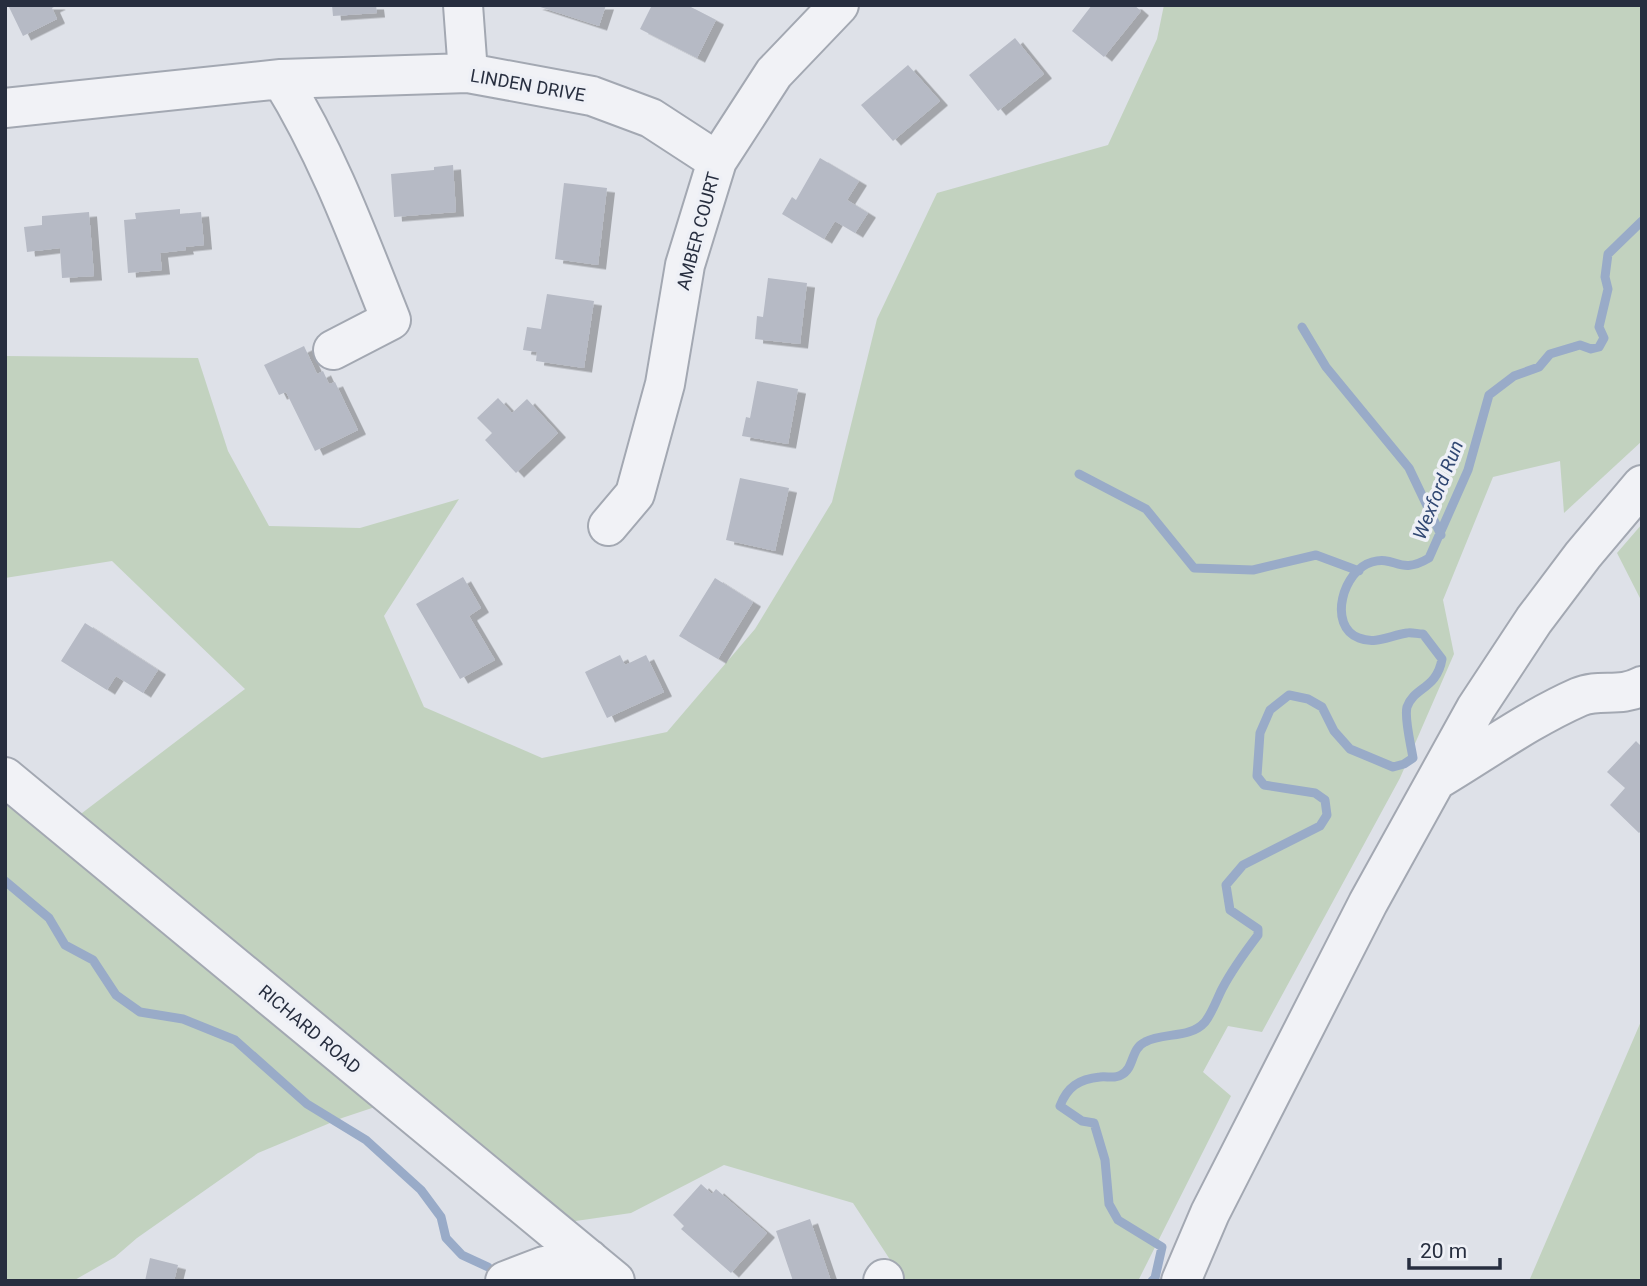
<svg xmlns="http://www.w3.org/2000/svg" width="1647" height="1286" viewBox="0 0 1647 1286" font-family="Roboto,sans-serif">
<style>
.green{fill:#c2d2bf}
.lines{fill:none;stroke-linecap:round;stroke-linejoin:round}
.stream{stroke:#99abc8;stroke-width:9}
.building{fill:#b6bac5;filter:url(#shadow)}
.minor-casing{stroke:#a3a8b2;stroke-width:42}
.minor{stroke:#f1f2f6;stroke-width:38}
.labels{text-anchor:middle;dominant-baseline:central;stroke-width:7;stroke-linejoin:round;paint-order:stroke}
.street-label{font-size:18px;fill:#272e3f;stroke:#eef0f6}
.water-label{font-size:19px;font-style:italic;fill:#314873;stroke:#eef0f6}
</style>
<defs>
<filter id="shadow"><feDropShadow dx="8" dy="4.5" stdDeviation="0" flood-color="#0004"/></filter>
</defs>
<rect width="100%" height="100%" fill="#dee1e8"/>
<path class="green" d="M 1164,5 L 1642,5 L 1642,441 L 1564,513 L 1560,461 L 1493,477 L 1443,600 L 1454,654 L 1400,778 L 1262,1032 L 1228,1026 L 1203,1072 L 1231,1096 L 1138,1281 L 904,1281 L 853,1203 L 724,1165 L 631,1213 L 548,1225 L 396,1100 L 342,1118 L 258,1153 L 137,1238 L 115,1257 L 73,1281 L 5,1281 L 5,777 L 65,826 L 245,689 L 112,561 L 5,578 L 5,356 L 198,358 L 228,451 L 269,526 L 360,528 L 459,499 L 384,616 L 424,707 L 542,758 L 667,732 L 755,629 L 832,502 L 877,319 L 937,193 L 1108,145 L 1157,39 Z
M 1642,524 L 1642,602 L 1617,553 Z
M 1642,1019 L 1642,1281 L 1529,1281 L 1633,1040 Z"/>
<g class="lines">
<path class="stream" d="M 1302,327 L 1326,367 L 1409,468 L 1441,535
M 1079,474 L 1146,509 L 1194,568 L 1253,570 L 1316,555 L 1359,571
M 5,881 L 49,918 L 65,945 L 93,960 L 116,995 L 140,1012 L 183,1019 L 235,1040 L 307,1104 L 366,1140 L 421,1190 L 441,1217 L 446,1238 L 462,1255 L 488,1267
M 1152,1281 L 1155,1278 L 1162,1247 L 1118,1220 L 1109,1204 L 1105,1160 L 1094,1123 L 1082,1121 L 1060,1106 C 1067,1087 1079,1079 1100,1077 C 1107,1076 1115,1079 1121,1075 C 1135,1068 1130,1049 1145,1042 C 1163,1032 1190,1039 1205,1022 C 1212,1013 1217,999 1222,989 C 1232,970 1245,952 1258,935 L 1258,929 L 1230,910 L 1226,885 L 1243,865 L 1320,826 L 1327,815 L 1325,800 L 1315,793 L 1264,785 L 1257,776 L 1260,733 L 1270,710 L 1289,695 L 1308,699 L 1322,707 L 1334,731 L 1350,749 L 1393,767 L 1404,764 L 1413,758 C 1411,745 1404,718 1407,707 C 1414,687 1437,689 1442,659 L 1423,634 C 1418,634 1411,632 1407,633 C 1391,635 1376,645 1359,638 C 1327,626 1343,570 1372,562 C 1396,555 1399,576 1429,558 L 1468,470 L 1489,395 L 1514,376 L 1539,367 L 1550,354 L 1580,345 L 1591,349 L 1599,347 L 1604,338 L 1599,327 L 1608,289 L 1605,277 L 1608,254 L 1642,221"/>
</g>
<path class="building" d="M 8,5 L 58,5 L 52,8 L 57,19 L 23,36 Z
M 332,5 L 376,5 L 377,13 L 333,16 Z
M 534,5 L 606,5 L 599,26 Z
M 652,5 L 687,5 L 716,20 L 697,58 L 640,29 Z
M 1092,5 L 1134,5 L 1141,11 L 1104,57 L 1072,31 Z
M 1015,38 L 1044,74 L 998,111 L 969,75 Z
M 908,65 L 940,101 L 893,141 L 861,105 Z
M 820,158 L 859,181 L 847,200 L 868,213 L 855,233 L 835,221 L 824,239 L 782,214 L 792,197 L 796,200 Z
M 453,165 L 456,212 L 394,217 L 391,174 L 434,170 L 434,167 Z
M 564,183 L 607,188 L 598,265 L 555,259 Z
M 180,209 L 180,214 L 201,212 L 204,245 L 185,247 L 186,250 L 160,253 L 162,270 L 128,273 L 124,220 L 136,219 L 135,213 Z
M 89,212 L 94,276 L 62,278 L 60,248 L 27,252 L 24,227 L 42,225 L 42,216 Z
M 768,278 L 807,283 L 800,344 L 755,339 L 757,316 L 763,317 Z
M 547,294 L 594,301 L 584,368 L 536,361 L 537,352 L 523,350 L 527,327 L 541,329 Z
M 304,346 L 317,374 L 323,371 L 329,384 L 335,382 L 358,430 L 315,451 L 286,392 L 279,395 L 264,365 Z
M 757,381 L 798,389 L 788,444 L 742,436 L 746,417 L 750,418 Z
M 498,398 L 512,413 L 527,399 L 558,433 L 516,473 L 485,440 L 492,433 L 477,418 Z
M 740,478 L 789,488 L 775,551 L 726,540 Z
M 463,577 L 481,608 L 469,616 L 495,660 L 460,679 L 416,604 Z
M 715,578 L 753,602 L 718,659 L 679,636 Z
M 85,623 L 158,670 L 143,693 L 116,676 L 107,690 L 61,661 Z
M 620,655 L 625,665 L 646,655 L 664,692 L 607,718 L 585,672 Z
M 1636,741 L 1642,747 L 1642,830 L 1639,833 L 1610,805 L 1625,788 L 1607,772 Z
M 701,1184 L 712,1194 L 716,1189 L 767,1233 L 731,1273 L 681,1229 L 684,1226 L 673,1215 Z
M 810,1219 L 831,1281 L 793,1281 L 776,1231 Z
M 150,1258 L 178,1265 L 174,1281 L 145,1281 Z"/>
<g class="lines">
<g class="minor-casing">
<path id="minor" d="M 463,5 L 468,73
M 281,79 L 468,73 L 592,96 L 651,118 L 717,161
M 5,108 L 281,79 C 328,155 358,237 391,320 L 333,350
M 608,526 L 635,494 L 665,384 L 685,265 L 717,161 L 774,73 L 839,5
M 5,777 L 615,1281
M 1437,780 C 1484,752 1529,719 1579,697 C 1599,688 1620,698 1642,686
M 505,1281 L 544,1266 L 589,1259
M 883,1281 L 884,1279
M 1181,1281 L 1210,1213 L 1368,903 L 1476,708 L 1534,620 L 1583,555 L 1642,485"/>
</g>
<use href="#minor" class="minor"/>
</g>
<g class="labels">
<g class="street-label">
<text transform="translate(528 85) rotate(10)">LINDEN DRIVE</text>
<text transform="translate(698 231) rotate(-75)">AMBER COURT</text>
<text transform="translate(310 1029) rotate(40)">RICHARD ROAD</text>
</g>
<g class="water-label">
<text transform="translate(1438 490) rotate(-68)">Wexford Run</text>
</g>
</g>
<rect width="1647" height="1286" fill="none" stroke="#272e3f" stroke-width="14"/>
<path d="M1409 1258v10h91v-10" fill="none" stroke="#272e3f" stroke-width="3.5"/>
<text x="1420" y="1258" font-size="21" fill="#272e3f" stroke="#eef0f6" stroke-width="5" paint-order="stroke">20 m</text>
</svg>
